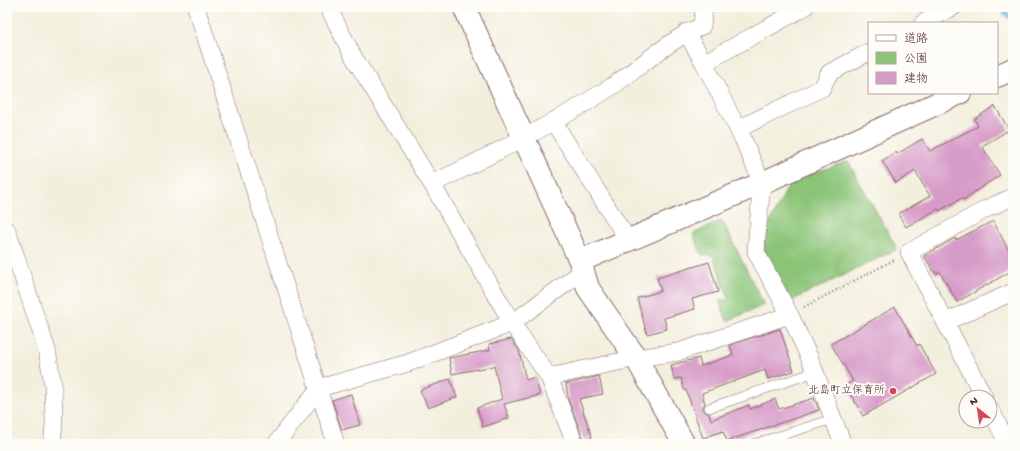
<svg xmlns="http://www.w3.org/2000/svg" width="1020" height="451" viewBox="0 0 1020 451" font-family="'Gochi Hand','Klee One',sans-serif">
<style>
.green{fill:#8bc477;stroke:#6a7251}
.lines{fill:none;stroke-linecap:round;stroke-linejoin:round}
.stream{stroke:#58acd3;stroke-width:5}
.building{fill:#d79bc8}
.lane-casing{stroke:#856869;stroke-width:10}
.street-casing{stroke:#856869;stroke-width:18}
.secondary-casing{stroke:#856869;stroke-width:24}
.path{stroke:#856869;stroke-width:2.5;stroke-dasharray:1 3;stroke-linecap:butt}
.lane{stroke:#fff;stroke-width:9}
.street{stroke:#fff;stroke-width:17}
.secondary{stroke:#fff;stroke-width:22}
.poi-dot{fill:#d1495b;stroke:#fdfcf7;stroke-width:1.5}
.labels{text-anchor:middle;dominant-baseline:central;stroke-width:4;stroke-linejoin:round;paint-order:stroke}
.poi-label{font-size:11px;fill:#4a1f2b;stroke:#fdfcf7;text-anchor:end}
</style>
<rect width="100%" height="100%" fill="#fdfcf7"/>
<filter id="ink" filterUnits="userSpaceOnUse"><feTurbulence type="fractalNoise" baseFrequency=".025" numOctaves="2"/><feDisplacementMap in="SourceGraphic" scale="8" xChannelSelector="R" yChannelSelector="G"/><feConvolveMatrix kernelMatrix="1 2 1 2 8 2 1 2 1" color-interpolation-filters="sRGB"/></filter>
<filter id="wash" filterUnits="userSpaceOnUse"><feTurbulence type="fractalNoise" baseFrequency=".012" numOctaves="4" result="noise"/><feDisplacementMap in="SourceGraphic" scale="16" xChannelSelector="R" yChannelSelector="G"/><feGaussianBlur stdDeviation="0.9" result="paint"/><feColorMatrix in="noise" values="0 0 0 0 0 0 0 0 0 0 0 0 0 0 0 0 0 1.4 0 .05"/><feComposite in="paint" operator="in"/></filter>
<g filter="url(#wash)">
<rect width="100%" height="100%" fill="#f3efdd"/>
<path class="green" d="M 848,161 L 897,249 L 791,301 L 765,254 L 763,236 L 791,181 Z
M 722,220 L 764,305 L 727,321 L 719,301 L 729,299 L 713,256 L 702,255 L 693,234 Z"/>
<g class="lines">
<path class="stream" d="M 1000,7 L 1013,20"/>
</g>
<g id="blocks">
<path class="building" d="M 995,106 L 1009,130 L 982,146 L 1000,175 L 963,200 L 962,198 L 939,211 L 938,209 L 906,227 L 898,214 L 930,196 L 915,171 L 896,183 L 882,161 L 896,152 L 897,154 L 922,139 L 930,151 L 978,126 L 974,119 Z
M 993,221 L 1013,258 L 1013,270 L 957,302 L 940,272 L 936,274 L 924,256 L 955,238 L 956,240 Z
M 709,262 L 718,292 L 692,299 L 695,309 L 664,318 L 667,329 L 647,334 L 637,298 L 661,291 L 657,278 Z
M 895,307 L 917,346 L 919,344 L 936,374 L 863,416 L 845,385 L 853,381 L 831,344 Z
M 780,329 L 794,371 L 768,379 L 765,370 L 702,393 L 705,404 L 703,406 L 703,410 L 709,414 L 711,420 L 749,405 L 750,409 L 775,399 L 779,409 L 814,398 L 819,410 L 727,441 L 723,431 L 703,438 L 686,390 L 684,390 L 681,378 L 674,379 L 671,365 L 699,358 L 701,366 L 733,355 L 730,345 Z
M 511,339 L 519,350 L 526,380 L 535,377 L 540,395 L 504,404 L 509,418 L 483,427 L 477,408 L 502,399 L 494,366 L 452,374 L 449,358 L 490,350 L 489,344 Z
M 599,376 L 603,394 L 579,399 L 592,437 L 584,440 L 569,402 L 566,384 Z
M 450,379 L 457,397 L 428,408 L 420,390 Z
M 351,394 L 360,425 L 342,430 L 332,400 Z"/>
</g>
</g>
<g filter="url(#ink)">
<use href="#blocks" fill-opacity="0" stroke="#856869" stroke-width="1"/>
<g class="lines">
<g class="lane-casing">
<path id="lane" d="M 709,408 L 815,372
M 754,444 L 833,419"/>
</g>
<g class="street-casing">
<path id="street" d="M 196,7 L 336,444
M 328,7 L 353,56 L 432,184 L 512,323 L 549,377 L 575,444
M 923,23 L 953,7
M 686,32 L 704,63 L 743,139 L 762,183 L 757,236 L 756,252 L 790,315 L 810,359 L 843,444
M 704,63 L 805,7
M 553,121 L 628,240
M 738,129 L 822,88 L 829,73 L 869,52
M 432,184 C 493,154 554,124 611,87 C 641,67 668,40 702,26 L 704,7
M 7,230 L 47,350 L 53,385 L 54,424 L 52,444
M 945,322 L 1013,292
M 549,377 L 636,358 L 678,352 L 790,315
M 984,397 L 909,252 L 988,208 L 1013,197
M 990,409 L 1008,444
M 276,444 L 319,388 L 408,363 L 512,323 L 583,271"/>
</g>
<g class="secondary-casing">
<path id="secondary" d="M 464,7 L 580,261 L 588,288 L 636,358 L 684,444
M 997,76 L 1013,69
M 580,261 L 762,183 L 960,93"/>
</g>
<path class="path" d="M 804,307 L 896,259"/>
<use href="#lane" class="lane"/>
<use href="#street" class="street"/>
<use href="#secondary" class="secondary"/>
</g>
</g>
<circle class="poi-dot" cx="893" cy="391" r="4"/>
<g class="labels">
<g class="poi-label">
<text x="885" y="391">北島町立保育所</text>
</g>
</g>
<rect width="1020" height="451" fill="none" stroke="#fdfcf7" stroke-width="24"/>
<rect x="868" y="22" width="130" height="72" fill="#fdfcf7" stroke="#b5a4a5"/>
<rect x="876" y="35" width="20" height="6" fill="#ffffff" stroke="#b5a4a5"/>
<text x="904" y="42" font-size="12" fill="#4a1f2b">道路</text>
<rect x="876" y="52" width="20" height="12" fill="#8bc477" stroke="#b5a4a5"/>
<text x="904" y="62" font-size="12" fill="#4a1f2b">公園</text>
<rect x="876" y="72" width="20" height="12" fill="#d79bc8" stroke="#b5a4a5"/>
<text x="904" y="82" font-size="12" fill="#4a1f2b">建物</text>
<g transform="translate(978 409) rotate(330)"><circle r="19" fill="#fdfcf7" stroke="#b5a4a5"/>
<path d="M0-3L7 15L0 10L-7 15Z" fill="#d1495b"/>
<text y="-6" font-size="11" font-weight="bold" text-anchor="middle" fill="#4a1f2b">N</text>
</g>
</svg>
